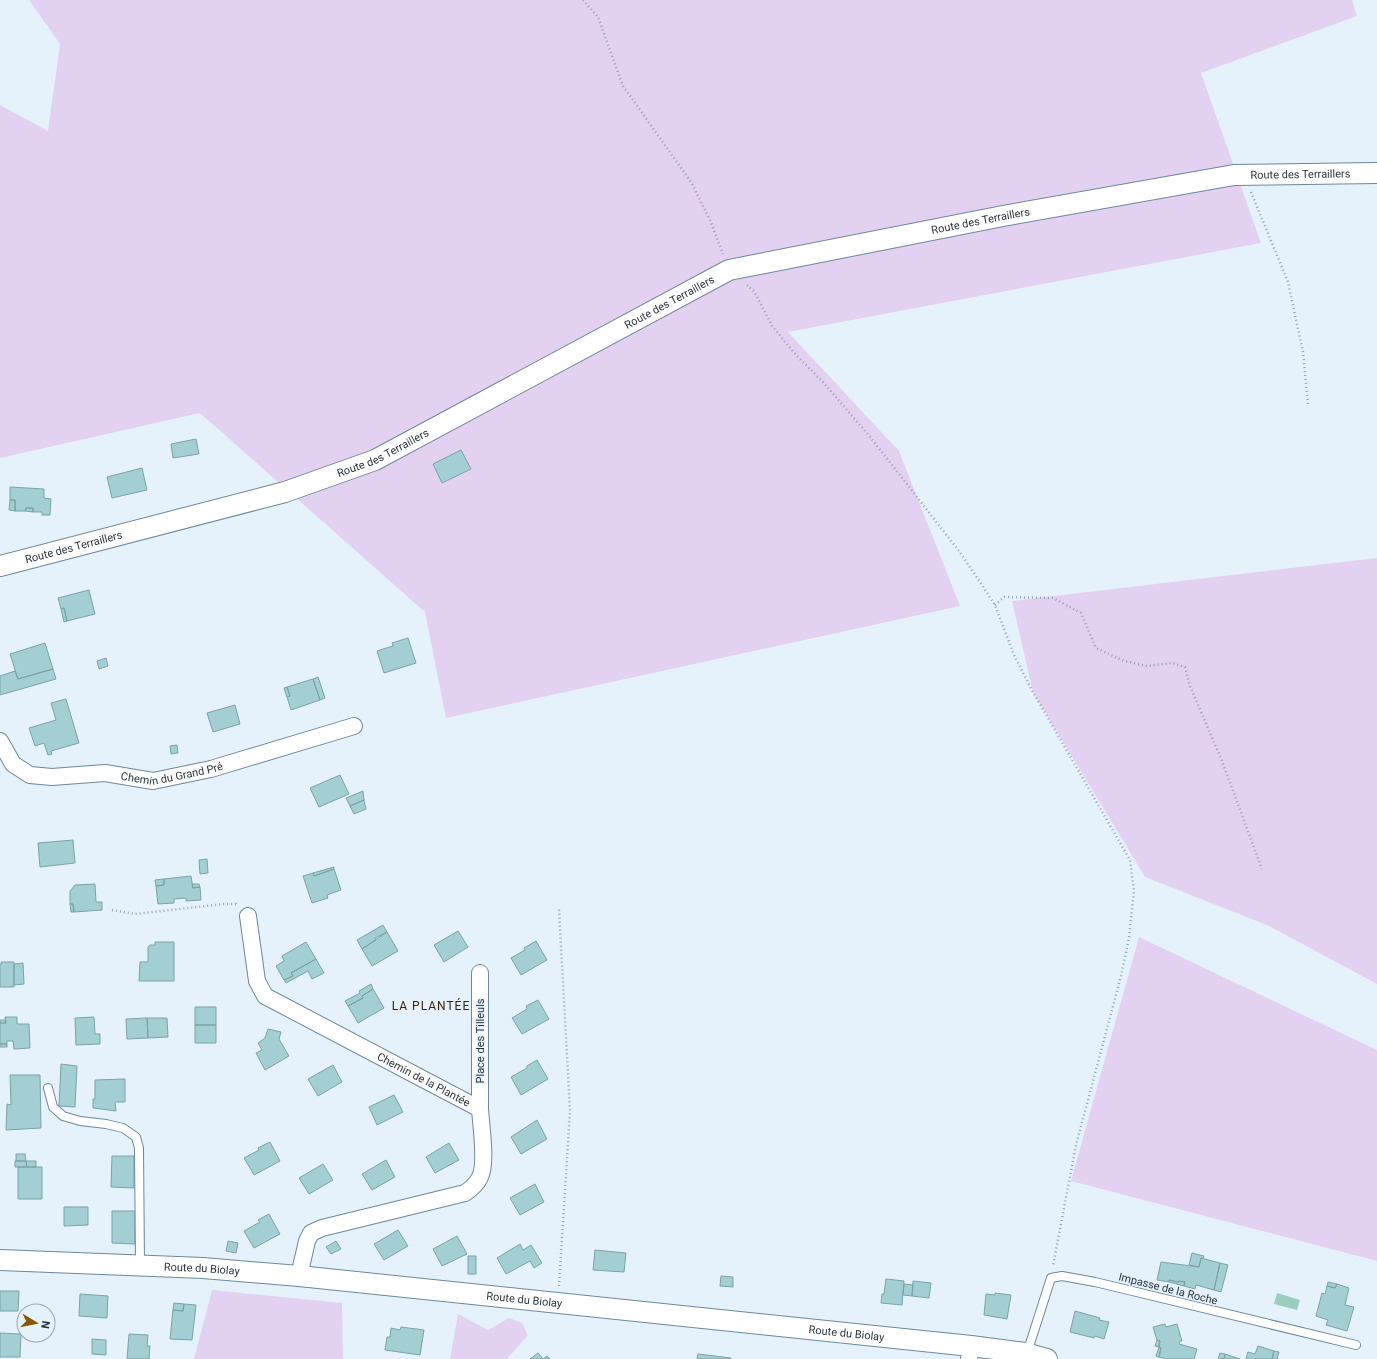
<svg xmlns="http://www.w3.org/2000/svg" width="1377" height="1359" viewBox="0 0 1377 1359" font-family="Roboto,sans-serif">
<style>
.green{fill:#e3d1f1}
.water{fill:#9bcebd}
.building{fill:#a3ced4;stroke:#7aa3a9}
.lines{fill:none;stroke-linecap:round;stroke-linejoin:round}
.service-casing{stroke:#6b889d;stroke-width:10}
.minor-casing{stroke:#6b889d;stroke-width:18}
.tertiary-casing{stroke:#6b889d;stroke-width:22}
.path{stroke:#94a1aa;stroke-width:2.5;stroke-dasharray:1 3;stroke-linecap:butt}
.service{stroke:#fff;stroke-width:8}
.minor{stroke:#fff;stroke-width:16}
.tertiary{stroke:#fff;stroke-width:20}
.labels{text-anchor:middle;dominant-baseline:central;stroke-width:3;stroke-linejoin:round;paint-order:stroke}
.street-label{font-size:11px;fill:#29353e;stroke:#e5f2fb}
.neighbourhood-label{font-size:12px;letter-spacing:1px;fill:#3d2402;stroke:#e5f2fb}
</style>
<rect width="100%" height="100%" fill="#e5f2fb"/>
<path class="green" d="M 29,0 L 1352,0 L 1357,16 L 1201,73 L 1261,243 L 788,332 L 899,451 L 960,606 L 446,718 L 425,612 L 200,413 L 0,458 L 0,105 L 48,131 L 60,44 Z
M 1377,558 L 1377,984 L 1267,925 L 1145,877 L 1033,692 L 1012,601 Z
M 1139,937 L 1377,1050 L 1377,1261 L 1071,1181 Z
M 212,1290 L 342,1303 L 343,1359 L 194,1359 Z
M 458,1314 L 488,1330 L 509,1318 L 522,1323 L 528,1335 L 507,1359 L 450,1359 Z"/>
<path class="water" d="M 1277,1293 L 1300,1300 L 1297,1310 L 1274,1304 Z"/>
<path class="building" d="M 196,439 L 199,454 L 173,458 L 171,444 Z
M 461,450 L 471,469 L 442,483 L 433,464 Z
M 142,468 L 147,490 L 112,498 L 107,477 Z
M 10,487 L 44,489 L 44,498 L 51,499 L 50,515 L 42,515 L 42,512 L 33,512 L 33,508 L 26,508 L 25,511 L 15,511 L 15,500 L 10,500 Z
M 10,500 L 15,500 L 15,511 L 9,510 Z
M 26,508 L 33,508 L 33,512 L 25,511 Z
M 89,590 L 95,614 L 67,621 L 64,608 L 61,609 L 58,598 Z
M 64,608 L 67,621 L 64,622 L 61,609 Z
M 408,638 L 416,663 L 384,673 L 377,651 L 393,646 L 392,643 Z
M 45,643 L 53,669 L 18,679 L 10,654 Z
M 106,658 L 108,666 L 99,669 L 97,661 Z
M 53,669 L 56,679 L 0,695 L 0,676 L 15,671 L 18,679 Z
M 318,677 L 325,698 L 320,700 L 313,679 Z
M 313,679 L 320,700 L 291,710 L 287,697 L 290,696 L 287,687 Z
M 287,687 L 290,696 L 287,697 L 284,688 Z
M 66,699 L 79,743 L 51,751 L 52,754 L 48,755 L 44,743 L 35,746 L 29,728 L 56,720 L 51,703 Z
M 235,705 L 240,724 L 213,732 L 207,713 Z
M 177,745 L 178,753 L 171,754 L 170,746 Z
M 340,775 L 349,794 L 319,807 L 310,788 Z
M 363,791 L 364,800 L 350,806 L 346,798 Z
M 364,800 L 366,809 L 354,814 L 350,806 Z
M 73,840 L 75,863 L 40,867 L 38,843 Z
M 207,859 L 208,873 L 200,874 L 199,860 Z
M 334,867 L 334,869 L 314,876 L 313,873 Z
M 334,869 L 341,890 L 327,895 L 328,898 L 312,903 L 303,876 L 313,873 L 314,876 Z
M 191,876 L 193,888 L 200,887 L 201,900 L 186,901 L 186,898 L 174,899 L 174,903 L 158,904 L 156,886 L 164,885 L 164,879 Z
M 164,879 L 164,885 L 156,886 L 155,880 Z
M 95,884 L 96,902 L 102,902 L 102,910 L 74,912 L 73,904 L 70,904 L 70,891 L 75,885 Z
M 192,884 L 199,884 L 200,887 L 193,888 Z
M 70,904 L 73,904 L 74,912 L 71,912 Z
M 383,925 L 387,932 L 375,938 L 376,940 L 362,949 L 357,940 Z
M 458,931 L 468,947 L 444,962 L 434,945 Z
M 387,932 L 398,951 L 372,966 L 362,949 Z
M 536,941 L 547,960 L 521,975 L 511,958 L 525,950 L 524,948 Z
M 155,942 L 174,942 L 174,981 L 139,981 L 140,962 L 148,962 L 148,947 L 150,945 L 155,945 Z
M 306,942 L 316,959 L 291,973 L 293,976 L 284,980 L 276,966 L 284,961 L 282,956 Z
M 316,959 L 324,973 L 312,979 L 308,971 L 286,983 L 284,980 L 293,976 L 291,973 Z
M 1,962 L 14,962 L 14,987 L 0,987 L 0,964 L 2,964 Z
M 23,963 L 24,984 L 14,985 L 14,964 Z
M 371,984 L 373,989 L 362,996 L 363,998 L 348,1006 L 345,1001 L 360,993 L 359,991 Z
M 373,989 L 384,1008 L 358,1023 L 348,1006 L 363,998 L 362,996 Z
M 538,1000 L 549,1019 L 522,1034 L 512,1018 L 527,1009 L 526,1006 Z
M 195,1007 L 216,1007 L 216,1025 L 195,1025 Z
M 5,1017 L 17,1017 L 17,1024 L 29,1024 L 30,1048 L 14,1049 L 13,1041 L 7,1041 L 7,1044 L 0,1044 L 0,1023 L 6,1023 Z
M 94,1017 L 95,1034 L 100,1034 L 100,1044 L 76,1045 L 75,1018 Z
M 147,1018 L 167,1018 L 168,1037 L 148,1038 Z
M 147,1018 L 148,1038 L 127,1039 L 126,1019 Z
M 0,1020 L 6,1020 L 6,1023 L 0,1023 Z
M 195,1025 L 216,1025 L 216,1043 L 195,1043 Z
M 268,1029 L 281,1032 L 279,1039 L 289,1056 L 265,1070 L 256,1053 L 262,1050 L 258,1043 L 265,1038 Z
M 0,1044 L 7,1044 L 7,1047 L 0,1047 Z
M 537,1060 L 548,1079 L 521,1095 L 511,1077 L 527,1068 L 527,1066 Z
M 61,1064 L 77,1066 L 75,1107 L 59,1106 Z
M 333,1065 L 342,1082 L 318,1096 L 308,1079 Z
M 10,1075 L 40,1075 L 41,1128 L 6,1130 L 7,1104 L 11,1105 Z
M 125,1079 L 125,1102 L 115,1102 L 116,1111 L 93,1108 L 93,1099 L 95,1099 L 95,1080 Z
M 394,1095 L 403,1112 L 377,1125 L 369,1107 Z
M 537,1120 L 547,1139 L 521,1154 L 511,1137 Z
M 270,1142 L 280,1161 L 254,1175 L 244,1158 L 259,1150 L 258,1148 Z
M 449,1143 L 459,1160 L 435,1173 L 426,1157 Z
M 16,1154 L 25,1154 L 26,1161 L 16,1161 Z
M 112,1156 L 134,1156 L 134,1188 L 111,1187 Z
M 386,1160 L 395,1177 L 372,1190 L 362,1174 Z
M 15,1161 L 26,1161 L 27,1167 L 15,1167 Z
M 26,1161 L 36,1161 L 36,1167 L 27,1167 Z
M 323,1164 L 333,1180 L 309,1194 L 299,1178 Z
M 18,1167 L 42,1167 L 42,1199 L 18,1199 Z
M 535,1184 L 544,1202 L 520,1215 L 510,1198 Z
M 64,1207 L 88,1207 L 88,1225 L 64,1226 Z
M 112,1211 L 135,1211 L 135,1244 L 112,1243 Z
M 269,1214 L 280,1234 L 254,1248 L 244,1231 L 260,1222 L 258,1220 Z
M 398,1230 L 408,1246 L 384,1260 L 374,1244 Z
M 457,1236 L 467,1254 L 442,1266 L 433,1249 Z
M 228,1241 L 238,1243 L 236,1253 L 226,1251 Z
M 336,1241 L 341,1249 L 331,1254 L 326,1247 Z
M 520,1244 L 523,1250 L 531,1245 L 542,1263 L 534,1268 L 530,1261 L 506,1274 L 497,1258 Z
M 595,1250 L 626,1253 L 624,1272 L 593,1270 Z
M 1192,1253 L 1204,1256 L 1203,1259 L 1201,1258 L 1199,1267 L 1189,1265 Z
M 468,1256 L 476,1256 L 476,1274 L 468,1274 Z
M 1201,1258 L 1220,1263 L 1214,1290 L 1196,1285 L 1195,1289 L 1184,1286 L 1185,1282 L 1179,1281 L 1178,1282 L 1169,1280 L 1169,1282 L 1157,1280 L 1161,1262 L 1199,1267 Z
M 1220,1263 L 1228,1265 L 1221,1292 L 1214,1290 Z
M 721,1276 L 733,1277 L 733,1287 L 720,1286 Z
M 886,1279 L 904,1281 L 902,1305 L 881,1303 L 882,1294 L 884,1294 Z
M 1169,1280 L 1178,1282 L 1179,1281 L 1185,1282 L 1184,1286 L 1169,1282 Z
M 913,1281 L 931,1283 L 929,1298 L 912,1296 Z
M 1328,1282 L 1337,1284 L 1335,1288 L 1327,1286 Z
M 904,1284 L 913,1285 L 912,1296 L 903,1295 Z
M 1337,1284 L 1349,1288 L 1345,1305 L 1354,1307 L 1347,1331 L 1326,1325 L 1328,1320 L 1316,1316 L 1322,1293 L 1325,1294 L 1327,1286 L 1335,1288 Z
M 0,1291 L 19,1291 L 18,1311 L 0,1311 Z
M 995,1293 L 1011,1295 L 1007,1319 L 984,1315 L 986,1294 L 995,1295 Z
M 80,1294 L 108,1296 L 107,1318 L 79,1316 Z
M 174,1303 L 184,1304 L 183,1311 L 173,1310 Z
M 184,1304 L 196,1305 L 192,1340 L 170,1339 L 173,1310 L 183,1311 Z
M 1075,1311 L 1100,1318 L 1099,1320 L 1109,1322 L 1104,1339 L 1095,1336 L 1094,1338 L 1070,1332 Z
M 1165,1324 L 1166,1327 L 1177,1324 L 1182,1341 L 1180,1341 L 1179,1344 L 1197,1349 L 1194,1359 L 1167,1359 L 1159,1357 L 1161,1348 L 1159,1347 L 1160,1341 L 1157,1340 L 1153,1327 Z
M 401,1327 L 424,1330 L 420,1355 L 385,1350 L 387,1337 L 390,1337 L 391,1328 L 400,1330 Z
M 0,1333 L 21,1334 L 20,1357 L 0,1357 Z
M 129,1334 L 148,1335 L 147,1346 L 150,1346 L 149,1359 L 127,1359 Z
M 92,1339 L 106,1340 L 106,1355 L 92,1354 Z
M 1157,1340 L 1160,1341 L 1159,1347 L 1155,1346 Z
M 1258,1346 L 1274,1351 L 1272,1359 L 1246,1359 L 1248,1352 L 1255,1354 Z
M 1159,1347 L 1161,1348 L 1159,1357 L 1156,1356 Z
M 1274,1351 L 1279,1352 L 1277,1359 L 1272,1359 Z
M 538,1353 L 543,1359 L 547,1356 L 550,1359 L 530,1359 Z
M 1220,1353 L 1225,1354 L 1224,1359 L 1218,1359 Z
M 698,1354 L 731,1358 L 731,1359 L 697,1359 Z
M 1225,1354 L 1240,1359 L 1224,1359 Z"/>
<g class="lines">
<g class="service-casing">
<path id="service" d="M 48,1088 L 53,1107 L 63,1116 L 80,1121 L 106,1124 L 123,1128 L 136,1137 L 139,1148 L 140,1265
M 1027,1353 L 1051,1278 L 1062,1276 L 1095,1282 L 1356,1345"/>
</g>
<g class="minor-casing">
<g id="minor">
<path id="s1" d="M 0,741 L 13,764 L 30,775 L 52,777 L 105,773 L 153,781 L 211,769 L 354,726"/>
<path id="s2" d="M 248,916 L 257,981 L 265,996 L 480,1109 C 481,1125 487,1164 480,1177 C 477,1184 471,1189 465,1193 L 322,1228 L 311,1233 L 307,1241 L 299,1276"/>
<path d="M 480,1109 L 480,973"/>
<path d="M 969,1359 L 971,1346"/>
</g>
</g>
<g class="tertiary-casing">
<g id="tertiary">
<path id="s3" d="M 0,566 L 285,492 L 375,460 L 729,270 L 1003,216 L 1234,175 L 1377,173"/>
<path id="s4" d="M 0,1260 L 203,1268 L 299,1276 L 971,1346 L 1026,1353 L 1047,1359"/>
</g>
</g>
<path class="path" d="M 583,0 L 598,17 L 623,86 L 691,182 L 710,220 L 723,254
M 1251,192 L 1288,282 L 1303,352 L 1308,404
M 747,285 L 754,291 L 772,326 L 796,355 L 823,382 L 871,438 L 959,551 L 980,582 L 995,605 L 1014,655 L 1033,692 L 1130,860 L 1134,891 L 1129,938 L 1121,976 L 1076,1145 L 1053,1266
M 995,605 L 1004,597 L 1053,598 L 1081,613 L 1096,648 L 1124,661 L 1147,666 L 1172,663 L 1185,667 L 1190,686 L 1222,761 L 1262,869
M 112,910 L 135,914 L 224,904 L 236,904 L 238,906
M 559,1286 L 570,1111 L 559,909"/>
<use href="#service" class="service"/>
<use href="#minor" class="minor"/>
<use href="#tertiary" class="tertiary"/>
</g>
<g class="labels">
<g class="street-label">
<text stroke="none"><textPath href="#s3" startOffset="1372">Route des Terraillers</textPath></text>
<text stroke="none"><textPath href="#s3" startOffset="1048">Route des Terraillers</textPath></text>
<text stroke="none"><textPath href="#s3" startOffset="724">Route des Terraillers</textPath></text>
<text stroke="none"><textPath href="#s3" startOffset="400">Route des Terraillers</textPath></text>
<text stroke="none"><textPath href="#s3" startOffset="76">Route des Terraillers</textPath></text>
<text stroke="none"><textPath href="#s1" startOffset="190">Chemin du Grand Pré</textPath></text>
<text transform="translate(480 1041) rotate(-90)">Place des Tilleuls</text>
<text stroke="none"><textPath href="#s2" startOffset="262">Chemin de la Plantée</textPath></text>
<text stroke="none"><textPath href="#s4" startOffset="202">Route du Biolay</textPath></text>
<text transform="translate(1168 1289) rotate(14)">Impasse de la Roche</text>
<text stroke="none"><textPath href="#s4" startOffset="526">Route du Biolay</textPath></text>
<text stroke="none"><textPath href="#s4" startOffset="850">Route du Biolay</textPath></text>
</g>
<g class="neighbourhood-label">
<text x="431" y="1006">LA PLANTÉE</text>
</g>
</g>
<g transform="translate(36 1323) rotate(100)"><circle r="19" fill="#e5f2fb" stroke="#9aa6af"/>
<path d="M0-3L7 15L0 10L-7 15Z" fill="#8a5601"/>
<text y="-6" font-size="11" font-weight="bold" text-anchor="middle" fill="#29353e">N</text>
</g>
</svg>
